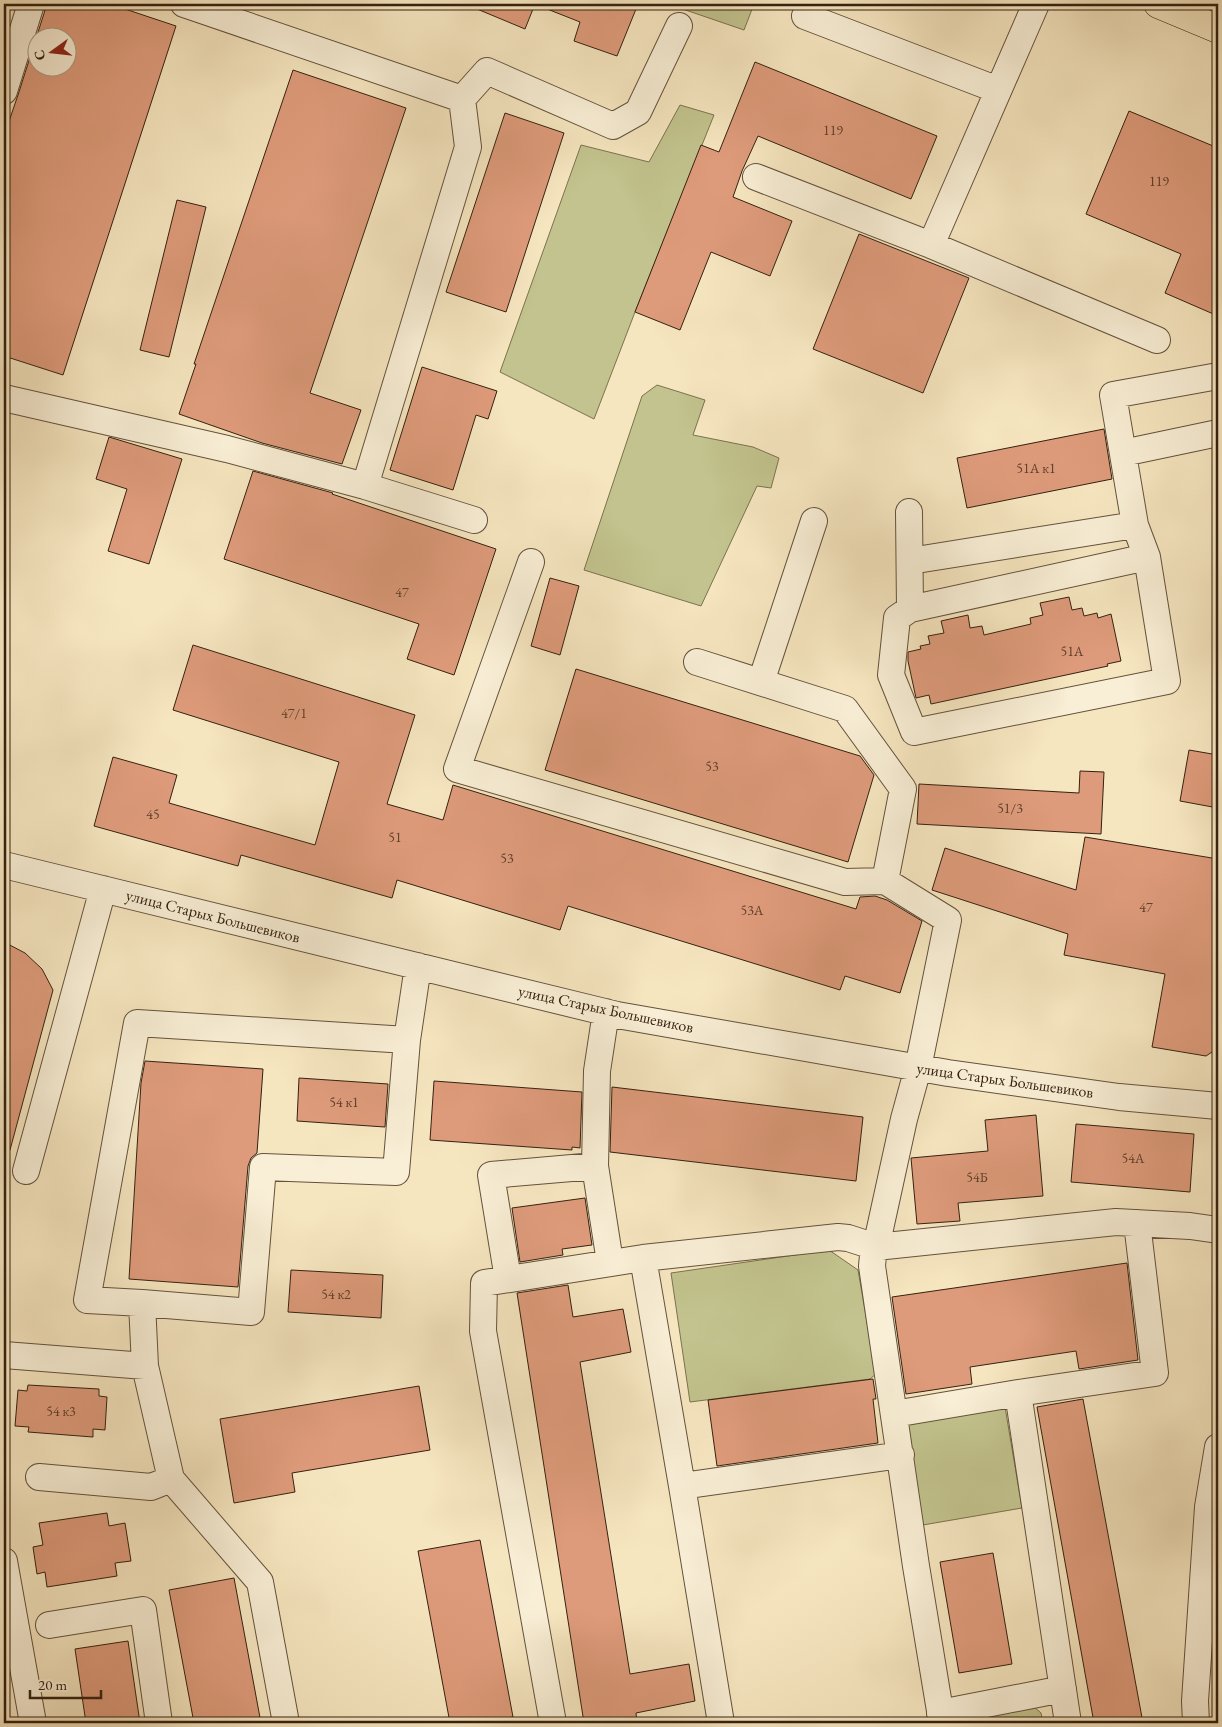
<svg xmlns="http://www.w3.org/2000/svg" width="1222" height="1727" viewBox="0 0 1222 1727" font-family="'EB Garamond',serif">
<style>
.green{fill:#c2c38e;stroke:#7b724f}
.building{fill:#de9b7b;stroke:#342110;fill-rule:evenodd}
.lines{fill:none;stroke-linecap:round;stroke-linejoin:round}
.minor-casing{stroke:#64523c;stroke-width:28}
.major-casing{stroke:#342110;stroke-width:29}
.minor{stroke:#f9efd6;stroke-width:26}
.major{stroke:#f6e6c0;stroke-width:28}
.labels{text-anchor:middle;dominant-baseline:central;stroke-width:4.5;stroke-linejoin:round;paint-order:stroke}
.number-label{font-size:14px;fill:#5e402b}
.street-label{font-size:16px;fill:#342110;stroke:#f9efd6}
</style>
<rect width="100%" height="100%" fill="#f6e6c0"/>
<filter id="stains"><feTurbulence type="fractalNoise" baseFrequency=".004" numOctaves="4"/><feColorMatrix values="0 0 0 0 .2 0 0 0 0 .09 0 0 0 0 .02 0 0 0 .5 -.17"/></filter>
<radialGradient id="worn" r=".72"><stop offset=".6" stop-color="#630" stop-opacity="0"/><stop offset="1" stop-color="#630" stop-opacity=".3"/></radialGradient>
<path class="green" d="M 668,4 L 754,4 L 744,30 Z
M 680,105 L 714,115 L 635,312 L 594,419 L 500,372 L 581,145 L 649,162 Z
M 657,385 L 705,400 L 693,435 L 753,447 L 779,458 L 771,488 L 757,486 L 701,606 L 584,570 L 642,396 Z
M 829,1250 L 858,1270 L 876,1374 L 870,1379 L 690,1402 L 671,1273 Z
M 1005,1407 L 1022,1508 L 917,1526 L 900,1424 Z
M 1033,1706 L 1041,1713 L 1043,1723 L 963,1723 L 966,1720 Z"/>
<path class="building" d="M 47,4 L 110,4 L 176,26 L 63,375 L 4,356 L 4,136 L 18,95 ZM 38,38 L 68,38 L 68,68 L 38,68 Z
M 465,4 L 535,4 L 525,29 Z
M 537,4 L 638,4 L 617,56 L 574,41 L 580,22 L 537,5 Z
M 755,62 L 937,136 L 911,199 L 758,136 L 742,171 L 733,197 L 792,221 L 770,276 L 711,252 L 680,330 L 635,312 L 701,145 L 719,152 Z
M 293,70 L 406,108 L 310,393 L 361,410 L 342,464 L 262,443 L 179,414 L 196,364 L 194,364 Z
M 1129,111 L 1218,148 L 1218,316 L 1165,293 L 1181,254 L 1086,214 Z
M 505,113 L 564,133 L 506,312 L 446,292 Z
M 177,200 L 206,207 L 169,357 L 140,350 Z
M 859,234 L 969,278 L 923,393 L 813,349 Z
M 422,367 L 497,391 L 488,419 L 476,415 L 453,490 L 390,470 Z
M 1104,429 L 1112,479 L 967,508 L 957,458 Z
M 109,437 L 182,459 L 149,564 L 108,551 L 127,489 L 96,479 Z
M 253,471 L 333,493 L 332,494 L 496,549 L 454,675 L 407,659 L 419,624 L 224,559 Z
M 550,578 L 579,586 L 560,655 L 531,646 Z
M 1069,597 L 1072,610 L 1082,608 L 1084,616 L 1097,613 L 1098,618 L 1111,614 L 1121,661 L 1107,664 L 1108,666 L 931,704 L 929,695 L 916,698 L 908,661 L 908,652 L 921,649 L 920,646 L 930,644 L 928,636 L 944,633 L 941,621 L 968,615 L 970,628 L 982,626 L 984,635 L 1031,624 L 1030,618 L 1043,615 L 1040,603 Z
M 193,645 L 415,715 L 387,804 L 443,820 L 453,785 L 856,909 L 860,897 L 875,896 L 887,900 L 922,921 L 900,993 L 845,976 L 840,990 L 568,906 L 560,930 L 397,880 L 392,898 L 241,855 L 238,866 L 94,826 L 113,757 L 177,775 L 169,803 L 315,845 L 339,762 L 173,710 Z
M 576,669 L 860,756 L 874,775 L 848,862 L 545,770 Z
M 1189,750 L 1218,755 L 1218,808 L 1180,801 Z
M 1080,771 L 1104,772 L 1101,834 L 917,824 L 919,784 L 1079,793 Z
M 1085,837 L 1218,859 L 1218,1048 L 1206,1056 L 1152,1047 L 1165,974 L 1064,955 L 1068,934 L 932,890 L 945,848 L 1076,890 Z
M 4,942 L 25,953 L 42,969 L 53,990 L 10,1150 L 4,1150 Z
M 145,1061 L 263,1069 L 257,1153 L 251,1158 L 248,1166 L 238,1287 L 129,1279 L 141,1083 Z
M 299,1078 L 388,1084 L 385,1127 L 297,1121 Z
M 434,1081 L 582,1092 L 580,1148 L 572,1147 L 572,1150 L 430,1140 Z
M 612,1087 L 863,1117 L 856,1181 L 610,1152 Z
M 1036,1115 L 1043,1196 L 958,1203 L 960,1221 L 917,1224 L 911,1158 L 988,1151 L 985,1120 Z
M 1076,1124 L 1194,1134 L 1190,1192 L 1071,1182 Z
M 585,1198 L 592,1245 L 562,1249 L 563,1255 L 520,1262 L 512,1208 Z
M 1127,1263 L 1138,1360 L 1079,1369 L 1076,1351 L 970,1367 L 972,1384 L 906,1394 L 892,1297 Z
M 291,1270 L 383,1275 L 381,1318 L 288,1312 Z
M 568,1285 L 573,1317 L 623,1309 L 631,1352 L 580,1362 L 630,1674 L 689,1664 L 695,1701 L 636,1713 L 637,1723 L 584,1723 L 517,1293 Z
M 873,1379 L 876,1399 L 873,1399 L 878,1443 L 717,1466 L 708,1400 Z
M 28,1385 L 99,1389 L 99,1396 L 107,1397 L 105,1430 L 93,1429 L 93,1437 L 28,1432 L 29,1427 L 15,1426 L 18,1390 L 27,1391 Z
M 419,1386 L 430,1450 L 292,1473 L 295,1492 L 234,1503 L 220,1419 Z
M 1083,1399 L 1143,1723 L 1094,1723 L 1037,1407 Z
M 107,1513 L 109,1526 L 125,1523 L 131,1561 L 115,1563 L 117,1576 L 47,1587 L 45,1572 L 37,1574 L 33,1547 L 43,1545 L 39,1523 Z
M 480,1540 L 513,1717 L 477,1723 L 450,1723 L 418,1551 Z
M 993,1553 L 1012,1664 L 959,1673 L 940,1562 Z
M 234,1578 L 261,1723 L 194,1723 L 169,1590 Z
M 128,1641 L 140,1723 L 86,1723 L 75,1649 Z"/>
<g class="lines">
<g class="minor-casing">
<path id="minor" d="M 184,4 L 462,99 L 487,71 L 613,126 L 638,112 L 679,26
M 805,16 L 998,90
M 4,91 L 31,4
M 462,99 L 468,147 L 365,486 L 474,520
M 756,177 L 931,245 L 1157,340
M 931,245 L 1036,4
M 4,398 L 227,449 L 365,486
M 1123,453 L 1218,433
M 909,512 L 910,609 L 897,618 L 891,675 L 914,732 L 1167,681 L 1147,557 L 1135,525 L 1113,395 L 1218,376
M 910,561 L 1135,525
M 531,562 L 457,769 L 845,882 L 885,881 L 948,920 L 918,1068 L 904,1119 L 876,1247 L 873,1255 L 872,1266 L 916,1566 L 942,1723
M 910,609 L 1147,557
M 697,662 L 845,709 L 903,789 L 885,881
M 761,682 L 814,521
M 4,865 L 617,1015 L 948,1073 L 1119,1097 L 1218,1106
M 606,1012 L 597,1071 L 595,1166 L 610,1262
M 26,1171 L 103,889
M 508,1279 L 491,1175 L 595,1166
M 142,1303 L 87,1300 L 137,1023 L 407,1040
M 4,1355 L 145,1366
M 894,1414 L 1018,1393
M 39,1477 L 151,1487 L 171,1479
M 682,1486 L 901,1455
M 4,1561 L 33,1723
M 49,1625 L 143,1610 L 159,1723
M 940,1713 L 1063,1689
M 286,1723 L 260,1582 L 171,1479 L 145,1366 L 142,1303 L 251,1312 L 263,1167 L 396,1172 L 407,1040 L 418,966
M 553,1723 L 483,1331 L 484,1283 L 643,1258
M 721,1723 L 682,1486 L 643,1258 L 838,1237 L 848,1238 L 876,1247 L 1116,1222 L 1190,1226 L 1218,1230
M 1068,1723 L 1018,1393 L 1155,1373 L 1137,1223
M 1196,1723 L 1195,1701 L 1208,1507 L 1218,1447"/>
</g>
<g class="major-casing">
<path id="major" d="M 1158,4 L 1218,29"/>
</g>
<use href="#minor" class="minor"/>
<use href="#major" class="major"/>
</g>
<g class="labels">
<g class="number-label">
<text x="833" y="130">119</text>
<text x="1159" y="181">119</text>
<text x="1036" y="468">51А к1</text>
<text x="402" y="592">47</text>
<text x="1072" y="651">51А</text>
<text x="294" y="713">47/1</text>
<text x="712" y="766">53</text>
<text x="1010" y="808">51/3</text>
<text x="153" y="814">45</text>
<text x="395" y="837">51</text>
<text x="507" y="858">53</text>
<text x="1146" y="907">47</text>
<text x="752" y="910">53А</text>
<text x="344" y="1102">54 к1</text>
<text x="1133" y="1158">54А</text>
<text x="977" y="1177">54Б</text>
<text x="336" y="1294">54 к2</text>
<text x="61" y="1411">54 к3</text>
</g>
<g class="street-label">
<text transform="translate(213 916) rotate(14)">улица Старых Большевиков</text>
<text transform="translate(606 1009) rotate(12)">улица Старых Большевиков</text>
<text transform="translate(1005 1080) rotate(8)">улица Старых Большевиков</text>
</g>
</g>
<rect width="1222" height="1727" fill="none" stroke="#f6e6c0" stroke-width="20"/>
<rect x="5" y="5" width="1212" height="1717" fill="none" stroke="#342110" stroke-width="2.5"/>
<rect x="10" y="10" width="1202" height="1707" fill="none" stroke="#342110"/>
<g transform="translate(52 52) rotate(255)"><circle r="24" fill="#f9efd6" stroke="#aa9d87"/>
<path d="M0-4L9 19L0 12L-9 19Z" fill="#8f2418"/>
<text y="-8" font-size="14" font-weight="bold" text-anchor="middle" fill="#342110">С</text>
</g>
<path d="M30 1690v8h71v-8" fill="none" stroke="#342110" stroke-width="2.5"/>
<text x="38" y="1690" font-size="15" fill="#342110" stroke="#f9efd6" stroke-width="4" paint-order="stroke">20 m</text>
<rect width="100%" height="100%" filter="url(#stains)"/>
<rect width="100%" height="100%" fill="url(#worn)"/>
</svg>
